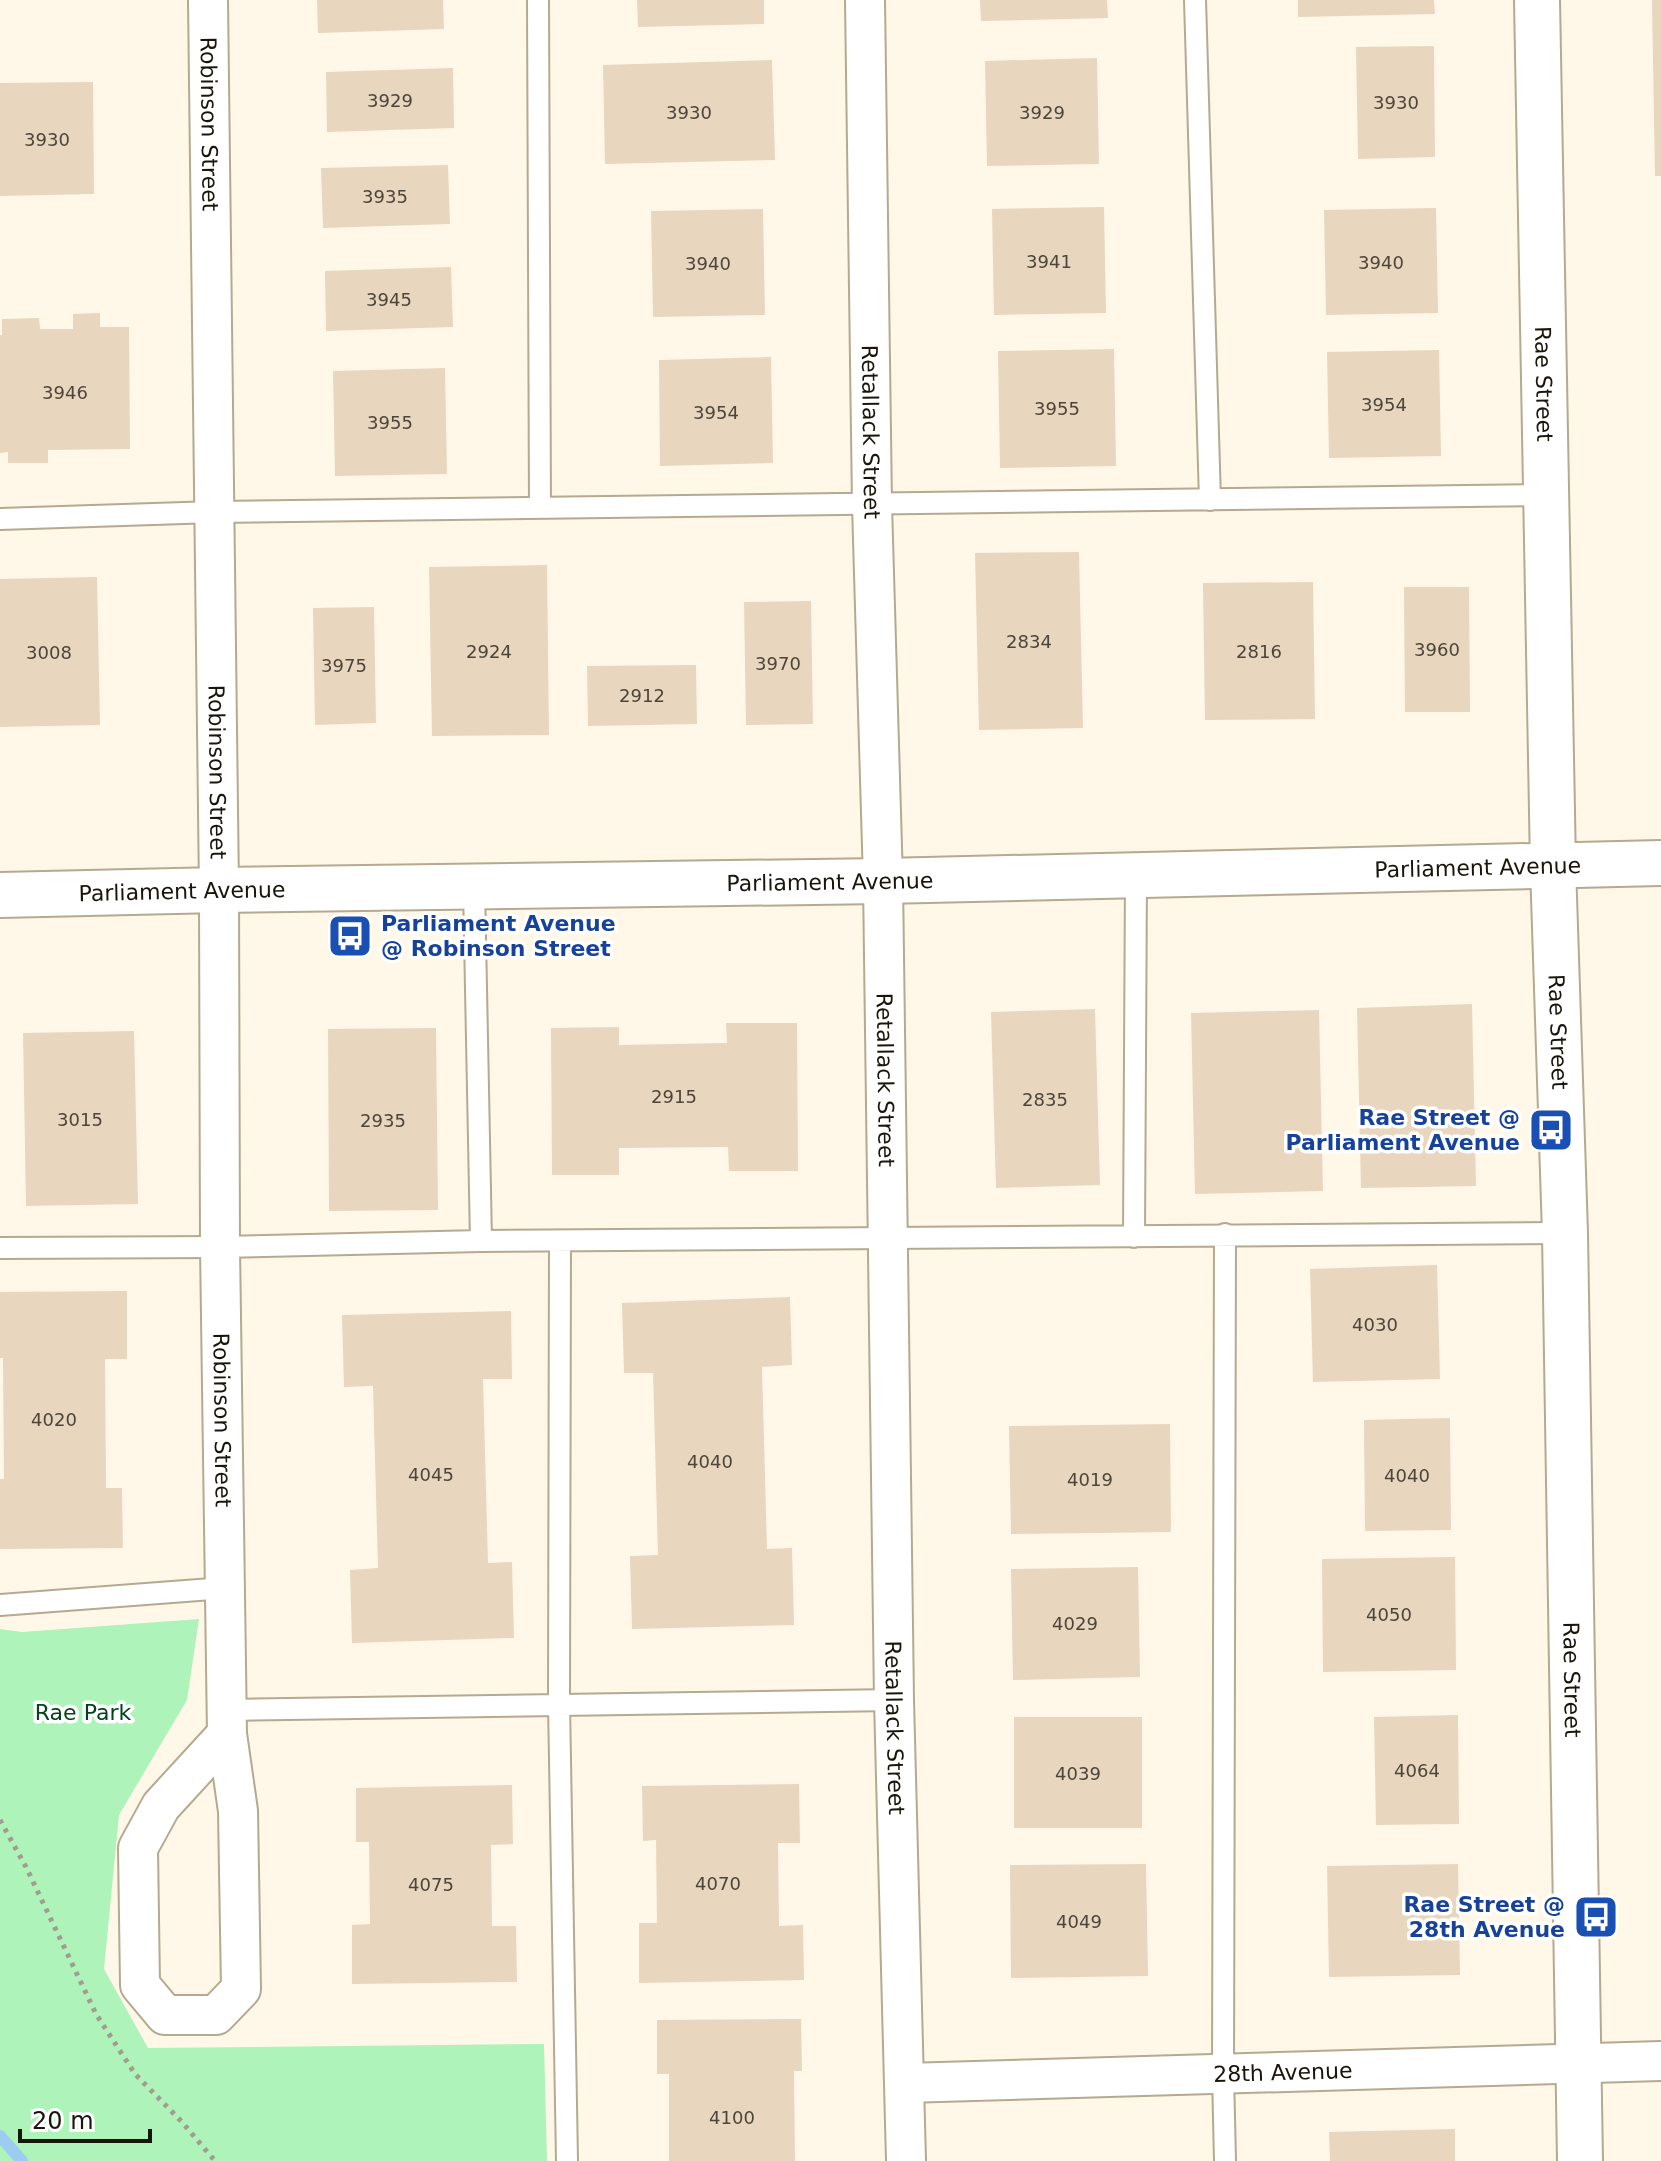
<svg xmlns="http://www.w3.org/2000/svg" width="1661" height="2161" viewBox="0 0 1661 2161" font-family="'DejaVu Sans',sans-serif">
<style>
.green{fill:#adf3ba}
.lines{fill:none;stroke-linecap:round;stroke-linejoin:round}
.stream{stroke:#9ecbf2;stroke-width:12}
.building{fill:#e9d6bf}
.lane-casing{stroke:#b5a990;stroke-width:24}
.street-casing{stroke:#b5a990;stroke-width:42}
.secondary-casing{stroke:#b5a990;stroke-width:48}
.path{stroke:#a29b8e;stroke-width:5;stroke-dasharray:4 6;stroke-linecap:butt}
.lane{stroke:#fff;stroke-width:20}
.street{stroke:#fff;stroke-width:38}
.secondary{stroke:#fff;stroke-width:44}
.labels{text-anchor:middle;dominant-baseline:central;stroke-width:7;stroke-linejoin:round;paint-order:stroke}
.number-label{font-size:18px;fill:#4d4539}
.street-label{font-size:22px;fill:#19150c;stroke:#fff}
.transit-label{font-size:22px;font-weight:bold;fill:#164399;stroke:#fff;text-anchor:end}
.park-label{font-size:22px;fill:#04431b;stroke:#fff}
</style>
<rect width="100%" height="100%" fill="#fff7e7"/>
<path class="green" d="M 199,1619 L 187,1700 L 119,1815 L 104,1969 L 148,2048 L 544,2044 L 547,2161 L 0,2161 L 0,1629 L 22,1632 Z"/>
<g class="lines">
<path class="stream" d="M 0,2136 L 22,2161"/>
</g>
<path class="building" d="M 317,0 L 443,0 L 444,29 L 318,33 Z
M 637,0 L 764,0 L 764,24 L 638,27 Z
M 980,0 L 1107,0 L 1108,18 L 981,21 Z
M 1298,0 L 1434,0 L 1435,14 L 1298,17 Z
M 1652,0 L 1661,0 L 1661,176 L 1655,176 Z
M 1434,46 L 1435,157 L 1358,159 L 1356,47 Z
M 1097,58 L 1099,164 L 987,166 L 985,61 Z
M 772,60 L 775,160 L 605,164 L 603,65 Z
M 453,68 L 454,128 L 327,132 L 326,72 Z
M 93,82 L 94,194 L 0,196 L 0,83 Z
M 448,165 L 450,224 L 323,228 L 321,168 Z
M 1104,207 L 1106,313 L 994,315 L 992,209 Z
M 1436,208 L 1438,313 L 1326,315 L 1324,210 Z
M 763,209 L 765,315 L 653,317 L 651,211 Z
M 451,267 L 453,327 L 326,331 L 325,271 Z
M 100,313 L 100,327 L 129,327 L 130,449 L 48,450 L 48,463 L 8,463 L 8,452 L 0,453 L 0,335 L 2,335 L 2,319 L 39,318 L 40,329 L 73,329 L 73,314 Z
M 1114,349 L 1116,466 L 1000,468 L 998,351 Z
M 1439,350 L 1441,456 L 1329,458 L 1327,352 Z
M 771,357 L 773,463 L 660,466 L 659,360 Z
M 445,368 L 447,474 L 335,476 L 333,371 Z
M 1079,552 L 1083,728 L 979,730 L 975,553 Z
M 547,565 L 549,735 L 432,736 L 429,567 Z
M 97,577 L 100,725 L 0,727 L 0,579 Z
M 1313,582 L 1315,719 L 1205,720 L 1203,583 Z
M 1404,587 L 1469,587 L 1470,712 L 1405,712 Z
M 811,601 L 813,724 L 746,725 L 744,602 Z
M 374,607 L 376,723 L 315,725 L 313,608 Z
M 696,665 L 697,724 L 588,726 L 587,666 Z
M 1472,1004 L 1476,1186 L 1361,1188 L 1357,1008 Z
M 1095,1009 L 1100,1185 L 996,1188 L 991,1012 Z
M 1319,1010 L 1323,1191 L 1195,1194 L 1191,1013 Z
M 726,1023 L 797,1023 L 798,1171 L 729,1171 L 728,1147 L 619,1148 L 619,1175 L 552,1175 L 551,1028 L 619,1027 L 619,1045 L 727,1043 Z
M 436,1028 L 438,1210 L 329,1211 L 328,1029 Z
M 134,1031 L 138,1204 L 26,1206 L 23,1033 Z
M 1437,1265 L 1440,1379 L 1313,1382 L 1310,1269 Z
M 127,1291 L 127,1359 L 105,1359 L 106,1488 L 122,1488 L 123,1548 L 0,1549 L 0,1479 L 4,1479 L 3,1358 L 0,1358 L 0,1292 Z
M 790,1297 L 792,1365 L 762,1367 L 767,1549 L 792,1548 L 794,1625 L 632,1629 L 630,1556 L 658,1555 L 653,1373 L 624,1373 L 622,1303 Z
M 511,1311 L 512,1379 L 483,1379 L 488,1563 L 512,1562 L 514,1638 L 352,1643 L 350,1570 L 378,1568 L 373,1386 L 344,1387 L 342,1315 Z
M 1450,1418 L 1451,1530 L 1365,1531 L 1364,1420 Z
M 1170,1424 L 1171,1532 L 1011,1534 L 1009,1426 Z
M 1455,1557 L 1456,1670 L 1323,1672 L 1322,1559 Z
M 1138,1567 L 1140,1677 L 1013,1680 L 1011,1569 Z
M 1458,1715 L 1459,1824 L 1376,1825 L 1374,1717 Z
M 1014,1717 L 1142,1717 L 1142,1828 L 1014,1828 Z
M 799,1784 L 800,1843 L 778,1843 L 779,1926 L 803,1925 L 804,1980 L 639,1983 L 639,1923 L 657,1923 L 656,1840 L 643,1841 L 642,1786 Z
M 512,1785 L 513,1844 L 491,1845 L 492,1926 L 516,1926 L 517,1982 L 352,1984 L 352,1925 L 370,1924 L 369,1842 L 356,1842 L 356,1788 Z
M 1146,1864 L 1148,1976 L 1011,1978 L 1010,1865 Z
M 1458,1864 L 1460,1975 L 1329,1977 L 1327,1866 Z
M 801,2019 L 802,2071 L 794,2071 L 795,2161 L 669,2161 L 669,2074 L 657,2074 L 657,2020 Z
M 1455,2129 L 1455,2161 L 1330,2161 L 1329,2132 Z"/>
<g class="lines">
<g class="lane-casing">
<path id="lane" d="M 538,0 L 540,508
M 1195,0 L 1210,500
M 0,519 L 215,512 L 1546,495
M 474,887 L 481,1241
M 1134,1237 L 1136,876
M 560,1242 L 559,1703 L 567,2161
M 0,1248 L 220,1247 L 481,1241 L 1565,1233
M 0,1605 L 225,1588
M 228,1710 L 894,1700
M 1225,2161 L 1223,2074 L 1225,1234"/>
</g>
<g class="street-casing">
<g id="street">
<path id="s1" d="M 208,0 L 219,890 L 220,1247 L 227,1734 L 238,1811 L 241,1989 L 216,2015 L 165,2015 L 140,1985 L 138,1848 L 161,1806 L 227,1734"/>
<path id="s2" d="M 865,0 L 872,505 L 883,881 L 894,1700 L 906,2161"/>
<path id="s3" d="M 905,2083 L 1661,2061"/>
</g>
</g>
<g class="secondary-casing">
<g id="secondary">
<path id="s4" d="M 1537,0 L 1553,866 L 1565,1233 L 1580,2161"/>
<path id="s5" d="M 0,895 L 219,890 L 883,881 L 1661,863"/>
</g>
</g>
<path class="path" d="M 0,1820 L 26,1867 L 96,2014 L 135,2074 L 182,2122 L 215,2161"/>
<use href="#lane" class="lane"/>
<use href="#street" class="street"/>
<use href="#secondary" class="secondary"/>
</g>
<defs>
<g id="bus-square" transform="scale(2.3)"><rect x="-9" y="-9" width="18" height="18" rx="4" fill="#1a4fb4" stroke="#fff"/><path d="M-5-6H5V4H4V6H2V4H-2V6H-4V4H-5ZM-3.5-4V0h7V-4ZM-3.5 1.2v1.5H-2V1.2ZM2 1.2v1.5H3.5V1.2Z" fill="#fff"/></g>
</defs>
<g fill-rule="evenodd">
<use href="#bus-square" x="350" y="936"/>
<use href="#bus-square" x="1551" y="1130"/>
<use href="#bus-square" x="1596" y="1917"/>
</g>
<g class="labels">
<g class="number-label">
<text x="390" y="100">3929</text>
<text x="1396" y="102">3930</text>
<text x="689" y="112">3930</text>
<text x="1042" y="112">3929</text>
<text x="47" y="139">3930</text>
<text x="385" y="196">3935</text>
<text x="1049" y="261">3941</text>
<text x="1381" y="262">3940</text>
<text x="708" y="263">3940</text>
<text x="389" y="299">3945</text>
<text x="65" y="392">3946</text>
<text x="1384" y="404">3954</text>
<text x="1057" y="408">3955</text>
<text x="716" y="412">3954</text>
<text x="390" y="422">3955</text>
<text x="1029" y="641">2834</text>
<text x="1437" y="649">3960</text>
<text x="489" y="651">2924</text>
<text x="1259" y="651">2816</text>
<text x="49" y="652">3008</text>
<text x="778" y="663">3970</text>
<text x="344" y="665">3975</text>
<text x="642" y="695">2912</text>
<text x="674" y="1096">2915</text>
<text x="1045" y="1099">2835</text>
<text x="80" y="1119">3015</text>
<text x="383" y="1120">2935</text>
<text x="1375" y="1324">4030</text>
<text x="54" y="1419">4020</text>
<text x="710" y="1461">4040</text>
<text x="431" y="1474">4045</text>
<text x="1407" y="1475">4040</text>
<text x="1090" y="1479">4019</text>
<text x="1389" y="1614">4050</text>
<text x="1075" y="1623">4029</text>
<text x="1417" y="1770">4064</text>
<text x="1078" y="1773">4039</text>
<text x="718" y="1883">4070</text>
<text x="431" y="1884">4075</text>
<text x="1079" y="1921">4049</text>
<text x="732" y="2117">4100</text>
</g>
<g class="street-label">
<text stroke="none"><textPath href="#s1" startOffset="124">Robinson Street</textPath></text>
<text stroke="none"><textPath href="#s4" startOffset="384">Rae Street</textPath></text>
<text stroke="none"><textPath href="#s2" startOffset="432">Retallack Street</textPath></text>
<text stroke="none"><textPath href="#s1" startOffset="772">Robinson Street</textPath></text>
<text stroke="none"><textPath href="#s5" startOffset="1478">Parliament Avenue</textPath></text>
<text stroke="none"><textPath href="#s5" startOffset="830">Parliament Avenue</textPath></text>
<text stroke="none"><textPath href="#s5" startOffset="182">Parliament Avenue</textPath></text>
<text stroke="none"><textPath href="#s4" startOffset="1032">Rae Street</textPath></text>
<text stroke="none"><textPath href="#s2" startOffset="1080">Retallack Street</textPath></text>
<text stroke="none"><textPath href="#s1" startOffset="1420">Robinson Street</textPath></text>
<text stroke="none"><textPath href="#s4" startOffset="1680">Rae Street</textPath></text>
<text stroke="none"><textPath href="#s2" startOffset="1728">Retallack Street</textPath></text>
<text stroke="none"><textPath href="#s3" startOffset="378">28th Avenue</textPath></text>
</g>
<g class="transit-label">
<text x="381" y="923" text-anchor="start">Parliament Avenue<tspan x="381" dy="25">@ Robinson Street</tspan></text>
<text x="1520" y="1117">Rae Street @<tspan x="1520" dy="25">Parliament Avenue</tspan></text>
<text x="1565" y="1904">Rae Street @<tspan x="1565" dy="25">28th Avenue</tspan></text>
</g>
<g class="park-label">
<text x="83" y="1712">Rae Park</text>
</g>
</g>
<path d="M20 2129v12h130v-12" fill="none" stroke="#19150c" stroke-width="4"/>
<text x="32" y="2129" font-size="24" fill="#19150c" stroke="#ffffff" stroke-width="6" paint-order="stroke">20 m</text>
</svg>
